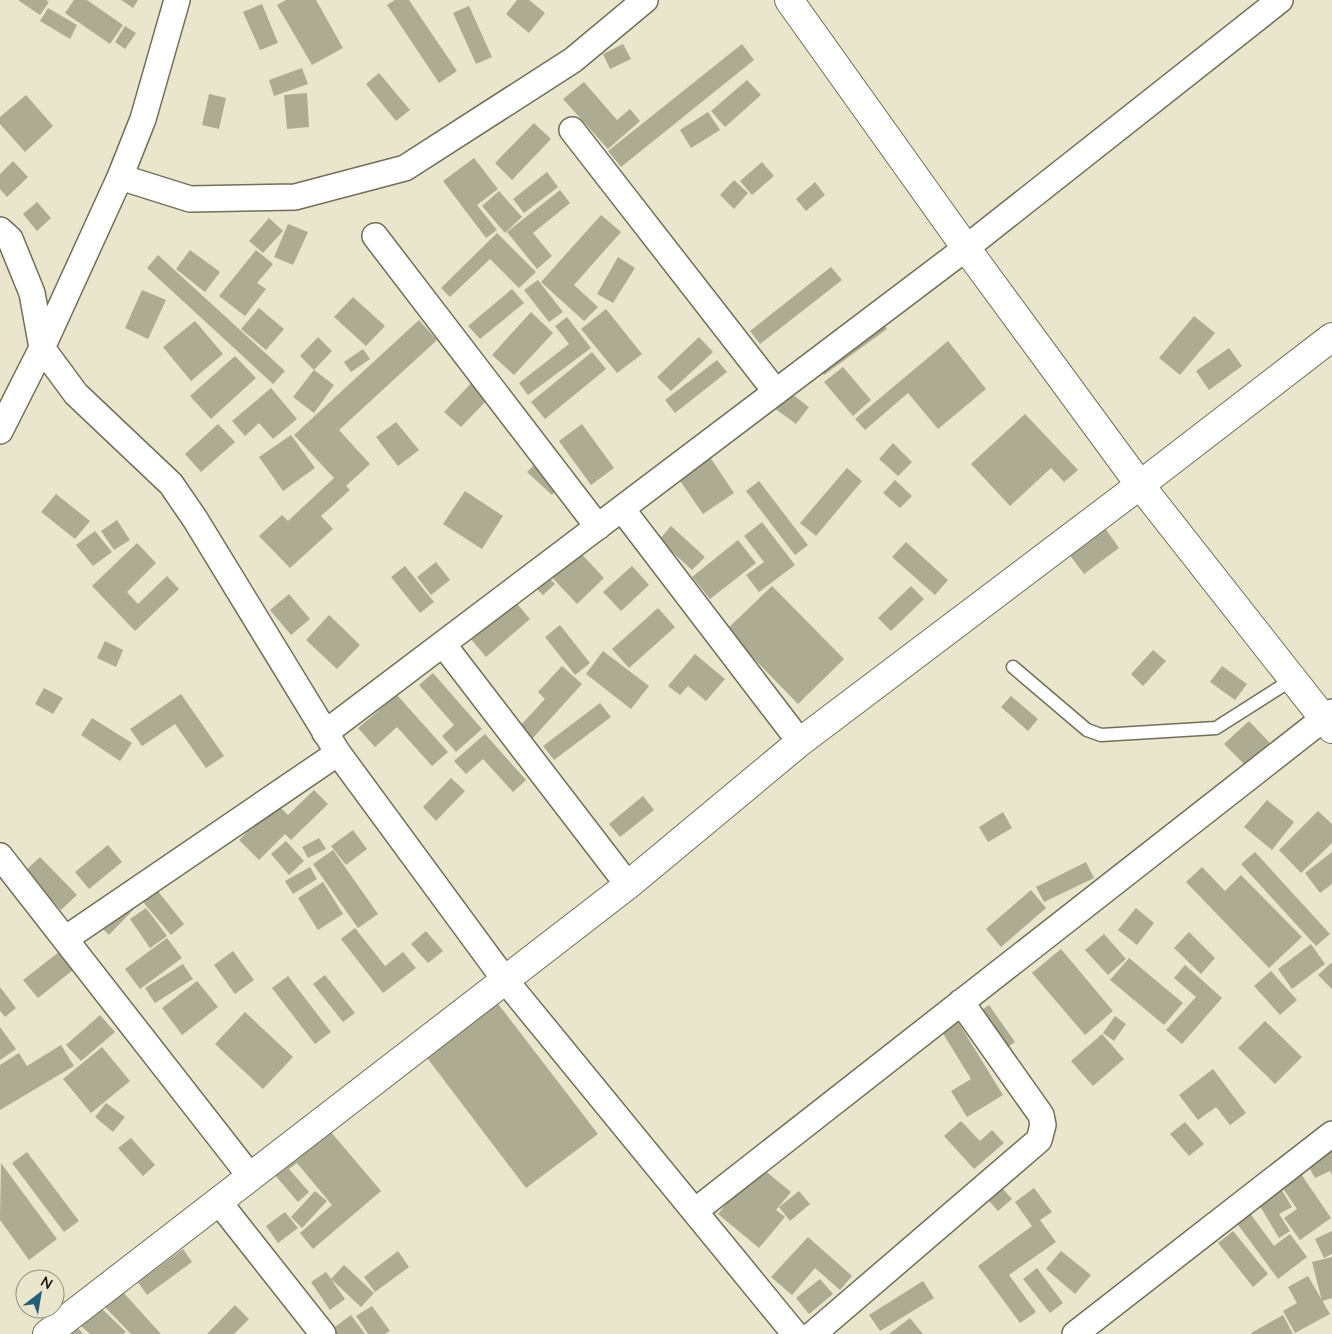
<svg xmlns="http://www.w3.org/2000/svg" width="1332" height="1334" viewBox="0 0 1332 1334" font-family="Lato,sans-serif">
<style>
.building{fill:#aeab93}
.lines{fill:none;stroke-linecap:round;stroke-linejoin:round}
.lane-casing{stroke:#716f59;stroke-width:15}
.street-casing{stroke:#716f59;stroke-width:28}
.secondary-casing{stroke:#716f59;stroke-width:30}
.lane{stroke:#fff;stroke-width:12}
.street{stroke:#fff;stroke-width:25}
.secondary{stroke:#fff;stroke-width:28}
</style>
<rect width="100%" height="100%" fill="#e9e6cd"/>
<path class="building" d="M 18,0 L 46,0 L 49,2 L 40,15 Z
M 74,0 L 87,0 L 123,25 L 110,44 L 65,13 Z
M 121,0 L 138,0 L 133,8 Z
M 286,0 L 316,0 L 343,48 L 312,65 L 277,5 Z
M 395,0 L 409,0 L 457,71 L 439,83 L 387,5 Z
M 517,0 L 529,0 L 545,13 L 529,33 L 506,14 Z
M 262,4 L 278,43 L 260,50 L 243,12 Z
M 469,6 L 492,57 L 476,64 L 453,13 Z
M 48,8 L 77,25 L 70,39 L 40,21 Z
M 125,26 L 136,33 L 125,49 L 115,42 Z
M 623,44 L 631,59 L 610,69 L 603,54 Z
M 742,44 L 754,60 L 621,167 L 608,151 Z
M 302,68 L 308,84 L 274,96 L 269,80 Z
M 379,73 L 410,110 L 396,121 L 366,84 Z
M 747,80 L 761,95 L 725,127 L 711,111 Z
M 584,82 L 617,120 L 630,109 L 640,121 L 608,149 L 563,99 Z
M 307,93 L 309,127 L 287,129 L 284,95 Z
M 209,94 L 226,98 L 219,129 L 202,125 Z
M 26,95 L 53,126 L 25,152 L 0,124 L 0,117 Z
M 708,112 L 720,130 L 691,148 L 680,130 Z
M 534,123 L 551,139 L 512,180 L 495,163 Z
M 474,158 L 498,189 L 477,205 L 497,230 L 486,238 L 443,181 Z
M 13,161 L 28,177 L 7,197 L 0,189 L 0,174 Z
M 762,162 L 774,176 L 752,195 L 740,181 Z
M 547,172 L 558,187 L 524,213 L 513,199 Z
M 734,180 L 748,193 L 734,209 L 720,195 Z
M 815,182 L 825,195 L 806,211 L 796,199 Z
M 560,190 L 570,203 L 533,233 L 552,256 L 537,269 L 507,232 Z
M 499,191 L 522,217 L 505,233 L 482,206 Z
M 37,202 L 51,218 L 37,231 L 23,214 Z
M 601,215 L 621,232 L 574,285 L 598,307 L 584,321 L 541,282 Z
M 269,218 L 283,231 L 263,253 L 249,241 Z
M 288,224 L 308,232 L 293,265 L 274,257 Z
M 497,233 L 536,272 L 519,288 L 490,259 L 450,297 L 441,288 Z
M 190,250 L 220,272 L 205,292 L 176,269 Z
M 256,250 L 273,264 L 257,283 L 266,289 L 245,316 L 219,296 Z
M 158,255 L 285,371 L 273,384 L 147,268 Z
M 618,257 L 635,268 L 613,303 L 597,294 Z
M 831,267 L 842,280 L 760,344 L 750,331 Z
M 538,280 L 563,312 L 549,322 L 524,290 Z
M 512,289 L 524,303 L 480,339 L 468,326 Z
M 142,290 L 166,300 L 148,339 L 125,328 Z
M 353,297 L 385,326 L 366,346 L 334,317 Z
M 259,308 L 284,329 L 266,350 L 241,329 Z
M 606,309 L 642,354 L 617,373 L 581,329 Z
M 531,312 L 553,333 L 514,375 L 492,355 Z
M 877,316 L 887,329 L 824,375 L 814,362 Z
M 1194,316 L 1215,333 L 1180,375 L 1159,358 Z
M 567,317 L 591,348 L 528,395 L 519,383 L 569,344 L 555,326 Z
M 419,320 L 437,340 L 339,430 L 370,464 L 346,486 L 350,490 L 321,516 L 333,529 L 290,568 L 259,536 L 282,515 L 288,521 L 334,478 L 294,435 Z
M 195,321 L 223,354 L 191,381 L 163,347 Z
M 318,337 L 332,351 L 314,370 L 300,356 Z
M 699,337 L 713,352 L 671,391 L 657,377 Z
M 948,341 L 986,389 L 938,429 L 908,393 L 865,430 L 855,419 Z
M 1229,348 L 1242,366 L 1209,390 L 1196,371 Z
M 363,349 L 370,359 L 351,372 L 344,362 Z
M 592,352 L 606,369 L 545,419 L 531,402 Z
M 235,356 L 256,378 L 211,419 L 190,396 Z
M 717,360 L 727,372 L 675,413 L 665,400 Z
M 843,367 L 871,400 L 853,416 L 824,382 Z
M 314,370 L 334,385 L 314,413 L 293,397 Z
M 474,380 L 491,396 L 461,427 L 444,412 Z
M 780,385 L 809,407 L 796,424 L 766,402 Z
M 271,388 L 297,419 L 273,439 L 259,423 L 245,436 L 232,421 Z
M 1025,414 L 1078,470 L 1064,482 L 1051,468 L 1010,506 L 971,464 Z
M 396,422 L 419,450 L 398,466 L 376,437 Z
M 218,424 L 235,442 L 201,472 L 185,454 Z
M 582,424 L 614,468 L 591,485 L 559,441 Z
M 291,435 L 315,468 L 283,491 L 259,457 Z
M 893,443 L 912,462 L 898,476 L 879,459 Z
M 708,454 L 734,493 L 703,514 L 676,475 Z
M 539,460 L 563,483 L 552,495 L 527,472 Z
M 847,468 L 862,481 L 816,536 L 800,523 Z
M 895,480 L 912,496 L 900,508 L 883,493 Z
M 759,481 L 808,545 L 795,555 L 746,491 Z
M 465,491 L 503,516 L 482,549 L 443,524 Z
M 56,494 L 90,521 L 75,539 L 41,512 Z
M 117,520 L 130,540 L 114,550 L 101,531 Z
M 762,522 L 795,565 L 759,592 L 746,575 L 764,562 L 744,536 Z
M 671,526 L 705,557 L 692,570 L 659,540 Z
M 1105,528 L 1119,548 L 1084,574 L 1069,554 Z
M 95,531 L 112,552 L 93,566 L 76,545 Z
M 738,540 L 756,563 L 710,599 L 692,577 Z
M 906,542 L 948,580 L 935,595 L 892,557 Z
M 137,543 L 156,563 L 127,592 L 138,604 L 167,576 L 179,589 L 135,631 L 92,586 Z
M 574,546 L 604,578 L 577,604 L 547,572 Z
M 436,562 L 450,580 L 431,595 L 417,577 Z
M 405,566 L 434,602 L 420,613 L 391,577 Z
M 632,566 L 649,585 L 621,611 L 603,592 Z
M 543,571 L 555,584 L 543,595 L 531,583 Z
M 772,586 L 844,659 L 798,704 L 726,630 Z
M 911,586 L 924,599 L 891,631 L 878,618 Z
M 289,594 L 310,619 L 291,635 L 270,610 Z
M 513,599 L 530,619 L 486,657 L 470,638 Z
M 658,608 L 675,627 L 629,668 L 612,649 Z
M 329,615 L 360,645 L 337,669 L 306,640 Z
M 560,625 L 590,663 L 575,675 L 545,637 Z
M 105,641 L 123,650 L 116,667 L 97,658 Z
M 1153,650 L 1166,661 L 1143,686 L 1131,674 Z
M 603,651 L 649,686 L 631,709 L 586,674 Z
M 695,654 L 725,679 L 706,701 L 688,686 L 680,695 L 668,686 Z
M 562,666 L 582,684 L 532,739 L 519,727 L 545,699 L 538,692 Z
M 1222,666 L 1247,684 L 1235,700 L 1210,682 Z
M 433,673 L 482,729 L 456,752 L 442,736 L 454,725 L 419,685 Z
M 44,688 L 63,698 L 53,714 L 35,704 Z
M 181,694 L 224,756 L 206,768 L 175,724 L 142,746 L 130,729 Z
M 397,695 L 448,752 L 432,766 L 397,727 L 375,747 L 358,728 Z
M 1011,696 L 1038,719 L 1028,731 L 1001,707 Z
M 600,703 L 611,717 L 554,760 L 543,746 Z
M 92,718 L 132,743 L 120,761 L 81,735 Z
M 1249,721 L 1270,743 L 1246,766 L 1224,744 Z
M 485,734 L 526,780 L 513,792 L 483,759 L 466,774 L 454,761 Z
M 451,778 L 465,791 L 436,821 L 423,807 Z
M 314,790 L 328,804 L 291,840 L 285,834 L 259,860 L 239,840 L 276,803 L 288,815 Z
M 643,796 L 654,810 L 620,837 L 609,824 Z
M 1267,800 L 1294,822 L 1272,850 L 1244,827 Z
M 1318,811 L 1332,824 L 1332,843 L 1301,873 L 1279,850 Z
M 1003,812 L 1012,828 L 988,842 L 979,827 Z
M 353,830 L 367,849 L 346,865 L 331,846 Z
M 319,838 L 326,849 L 308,858 L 302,847 Z
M 286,841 L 304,861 L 289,875 L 271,854 Z
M 108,845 L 122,862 L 89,889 L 75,872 Z
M 333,850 L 378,914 L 358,928 L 313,864 Z
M 1255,852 L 1330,934 L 1316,946 L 1241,864 Z
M 1332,852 L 1332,884 L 1320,893 L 1305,873 Z
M 40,857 L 77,895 L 61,910 L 24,872 Z
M 1086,862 L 1094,878 L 1044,902 L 1036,887 Z
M 310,867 L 317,879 L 293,894 L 285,881 Z
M 1202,867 L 1225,891 L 1241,875 L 1302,937 L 1269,968 L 1186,882 Z
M 323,882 L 343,914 L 318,930 L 298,898 Z
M 157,890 L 184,924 L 171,935 L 143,902 Z
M 1031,890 L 1046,908 L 1001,947 L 986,929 Z
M 121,896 L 134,909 L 109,935 L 95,921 Z
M 146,908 L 167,936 L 150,948 L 130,919 Z
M 1136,908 L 1154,923 L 1137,945 L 1118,930 Z
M 355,928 L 385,966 L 403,952 L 416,968 L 383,993 L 341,939 Z
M 426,931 L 443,951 L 428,963 L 411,944 Z
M 1189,932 L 1215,958 L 1201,974 L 1174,948 Z
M 1104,934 L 1126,959 L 1108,975 L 1085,950 Z
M 167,938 L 182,958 L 140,989 L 125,969 Z
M 1311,944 L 1325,964 L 1292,989 L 1278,969 Z
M 1061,949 L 1113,1011 L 1085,1035 L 1032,973 Z
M 233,951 L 254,980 L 235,994 L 214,965 Z
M 59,952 L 73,970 L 38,998 L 23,980 Z
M 1129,958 L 1183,1003 L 1164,1025 L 1110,980 Z
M 1331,963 L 1332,964 L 1332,989 L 1318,975 Z
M 183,964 L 193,979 L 155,1003 L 145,988 Z
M 1185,965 L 1222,998 L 1182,1044 L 1166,1030 L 1196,997 L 1174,978 Z
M 1271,971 L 1297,1000 L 1280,1015 L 1254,986 Z
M 325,975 L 355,1013 L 343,1022 L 313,984 Z
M 288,976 L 331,1032 L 315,1044 L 272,988 Z
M 197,981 L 218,1007 L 182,1035 L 162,1008 Z
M 0,987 L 16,1008 L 5,1017 L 0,1011 Z
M 486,988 L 598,1134 L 526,1188 L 415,1042 Z
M 989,1005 L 1015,1042 L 1001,1052 L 975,1015 Z
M 245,1012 L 293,1057 L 263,1089 L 215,1044 Z
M 100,1015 L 115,1032 L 81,1061 L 66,1045 Z
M 1115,1016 L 1126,1024 L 1114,1041 L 1103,1033 Z
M 955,1017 L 1003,1095 L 967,1117 L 951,1091 L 971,1079 L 939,1027 Z
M 1265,1021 L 1302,1057 L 1275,1084 L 1238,1048 Z
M 0,1027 L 16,1049 L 0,1060 Z
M 1102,1034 L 1124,1059 L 1093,1086 L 1071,1061 Z
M 61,1045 L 74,1066 L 0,1110 L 0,1065 L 19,1053 L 27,1066 Z
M 102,1047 L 130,1081 L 91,1113 L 63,1079 Z
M 1213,1069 L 1246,1113 L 1230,1125 L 1216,1107 L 1198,1120 L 1179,1095 Z
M 106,1103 L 125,1117 L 113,1132 L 95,1117 Z
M 961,1121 L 980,1141 L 992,1130 L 1004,1143 L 974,1169 L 944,1136 Z
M 1185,1122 L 1204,1144 L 1189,1156 L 1170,1134 Z
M 330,1131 L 381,1191 L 313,1249 L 300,1233 L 332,1205 L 297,1163 L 289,1169 L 309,1192 L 298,1202 L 274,1174 Z
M 131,1138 L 155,1165 L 143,1176 L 118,1148 Z
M 1332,1146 L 1332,1175 L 1330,1171 L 1315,1178 L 1305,1160 Z
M 27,1152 L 79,1221 L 64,1232 L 12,1163 Z
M 1,1163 L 57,1239 L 29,1260 L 0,1220 Z
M 758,1165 L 791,1192 L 776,1210 L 785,1217 L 759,1248 L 718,1214 Z
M 1299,1171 L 1331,1218 L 1300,1240 L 1284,1218 L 1297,1209 L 1280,1184 Z
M 994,1179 L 1012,1199 L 998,1211 L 980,1191 Z
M 1277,1182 L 1292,1207 L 1279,1214 L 1290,1231 L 1279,1238 L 1254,1196 Z
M 1034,1188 L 1052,1212 L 1040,1220 L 1056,1242 L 1009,1275 L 1036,1312 L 1020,1323 L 978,1266 L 1032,1226 L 1015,1202 Z
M 315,1191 L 327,1201 L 302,1228 L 291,1217 Z
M 799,1191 L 810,1204 L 790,1221 L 779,1207 Z
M 285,1212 L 298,1228 L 278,1243 L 266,1226 Z
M 1249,1212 L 1274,1246 L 1290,1234 L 1307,1257 L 1278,1279 L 1236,1222 Z
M 1233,1231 L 1268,1274 L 1253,1287 L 1218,1243 Z
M 1332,1231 L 1332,1254 L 1324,1258 L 1315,1239 Z
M 808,1237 L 852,1276 L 840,1290 L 815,1268 L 792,1295 L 771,1277 Z
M 183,1249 L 192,1262 L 147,1295 L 138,1282 Z
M 398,1251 L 409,1267 L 375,1292 L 364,1277 Z
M 1061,1251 L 1091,1275 L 1075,1294 L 1046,1269 Z
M 1332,1257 L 1332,1298 L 1322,1301 L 1312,1262 Z
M 344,1265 L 374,1293 L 361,1307 L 331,1279 L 345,1299 L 330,1310 L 311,1282 L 326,1272 L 331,1279 Z
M 1037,1268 L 1063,1303 L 1050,1313 L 1023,1279 Z
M 1308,1276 L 1330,1314 L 1295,1333 L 1283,1311 L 1297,1303 L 1288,1287 Z
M 820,1279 L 833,1294 L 809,1314 L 796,1298 Z
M 923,1281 L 934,1298 L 880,1331 L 869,1315 Z
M 121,1290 L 161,1334 L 131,1334 L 104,1306 Z
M 98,1305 L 126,1332 L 123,1334 L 90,1334 L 80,1325 Z
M 235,1305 L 249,1319 L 234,1334 L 207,1334 Z
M 372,1306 L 390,1331 L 385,1334 L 368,1334 L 356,1316 Z
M 351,1315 L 365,1334 L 329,1334 L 328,1332 Z
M 1283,1315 L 1293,1334 L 1252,1334 L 1251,1333 Z
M 910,1318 L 923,1334 L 889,1334 Z
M 75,1324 L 83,1334 L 62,1334 Z"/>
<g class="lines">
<g class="lane-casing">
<path id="lane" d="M 1013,667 L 1087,730 L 1101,735 L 1216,728 L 1293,679"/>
</g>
<g class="street-casing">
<path id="street" d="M 572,130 L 776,392
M 120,177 L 190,199 L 295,197 L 405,168 L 573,60 L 645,0
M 0,230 L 10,239 L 32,293 L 42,348 L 76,394 L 171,484 L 195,519 L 338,753 L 505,980 L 795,1334
M 375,236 L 598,527
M 0,431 L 42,348 L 120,177 L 143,119 L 177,0
M 622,509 L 800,742
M 443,644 L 628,885
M 325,733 L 966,248 L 1280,0
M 0,856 L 250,1176
M 65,939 L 338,753
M 218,1201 L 323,1334
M 695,1211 L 1332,712
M 813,1334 L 1039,1140 L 1043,1125 L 1041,1115 L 961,1002
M 1075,1334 L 1332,1134"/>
</g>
<g class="secondary-casing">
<path id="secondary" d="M 789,0 L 966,248 L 1140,485 L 1332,729
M 47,1334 L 628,885 L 800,742 L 1140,485 L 1332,337"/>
</g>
<use href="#lane" class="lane"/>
<use href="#street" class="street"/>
<use href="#secondary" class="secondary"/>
</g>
<g transform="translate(40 1294) rotate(31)"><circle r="24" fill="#e9e6cd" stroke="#93917f"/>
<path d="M0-4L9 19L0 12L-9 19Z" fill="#265e78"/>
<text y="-8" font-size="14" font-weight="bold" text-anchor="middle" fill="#13120a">N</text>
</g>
</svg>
